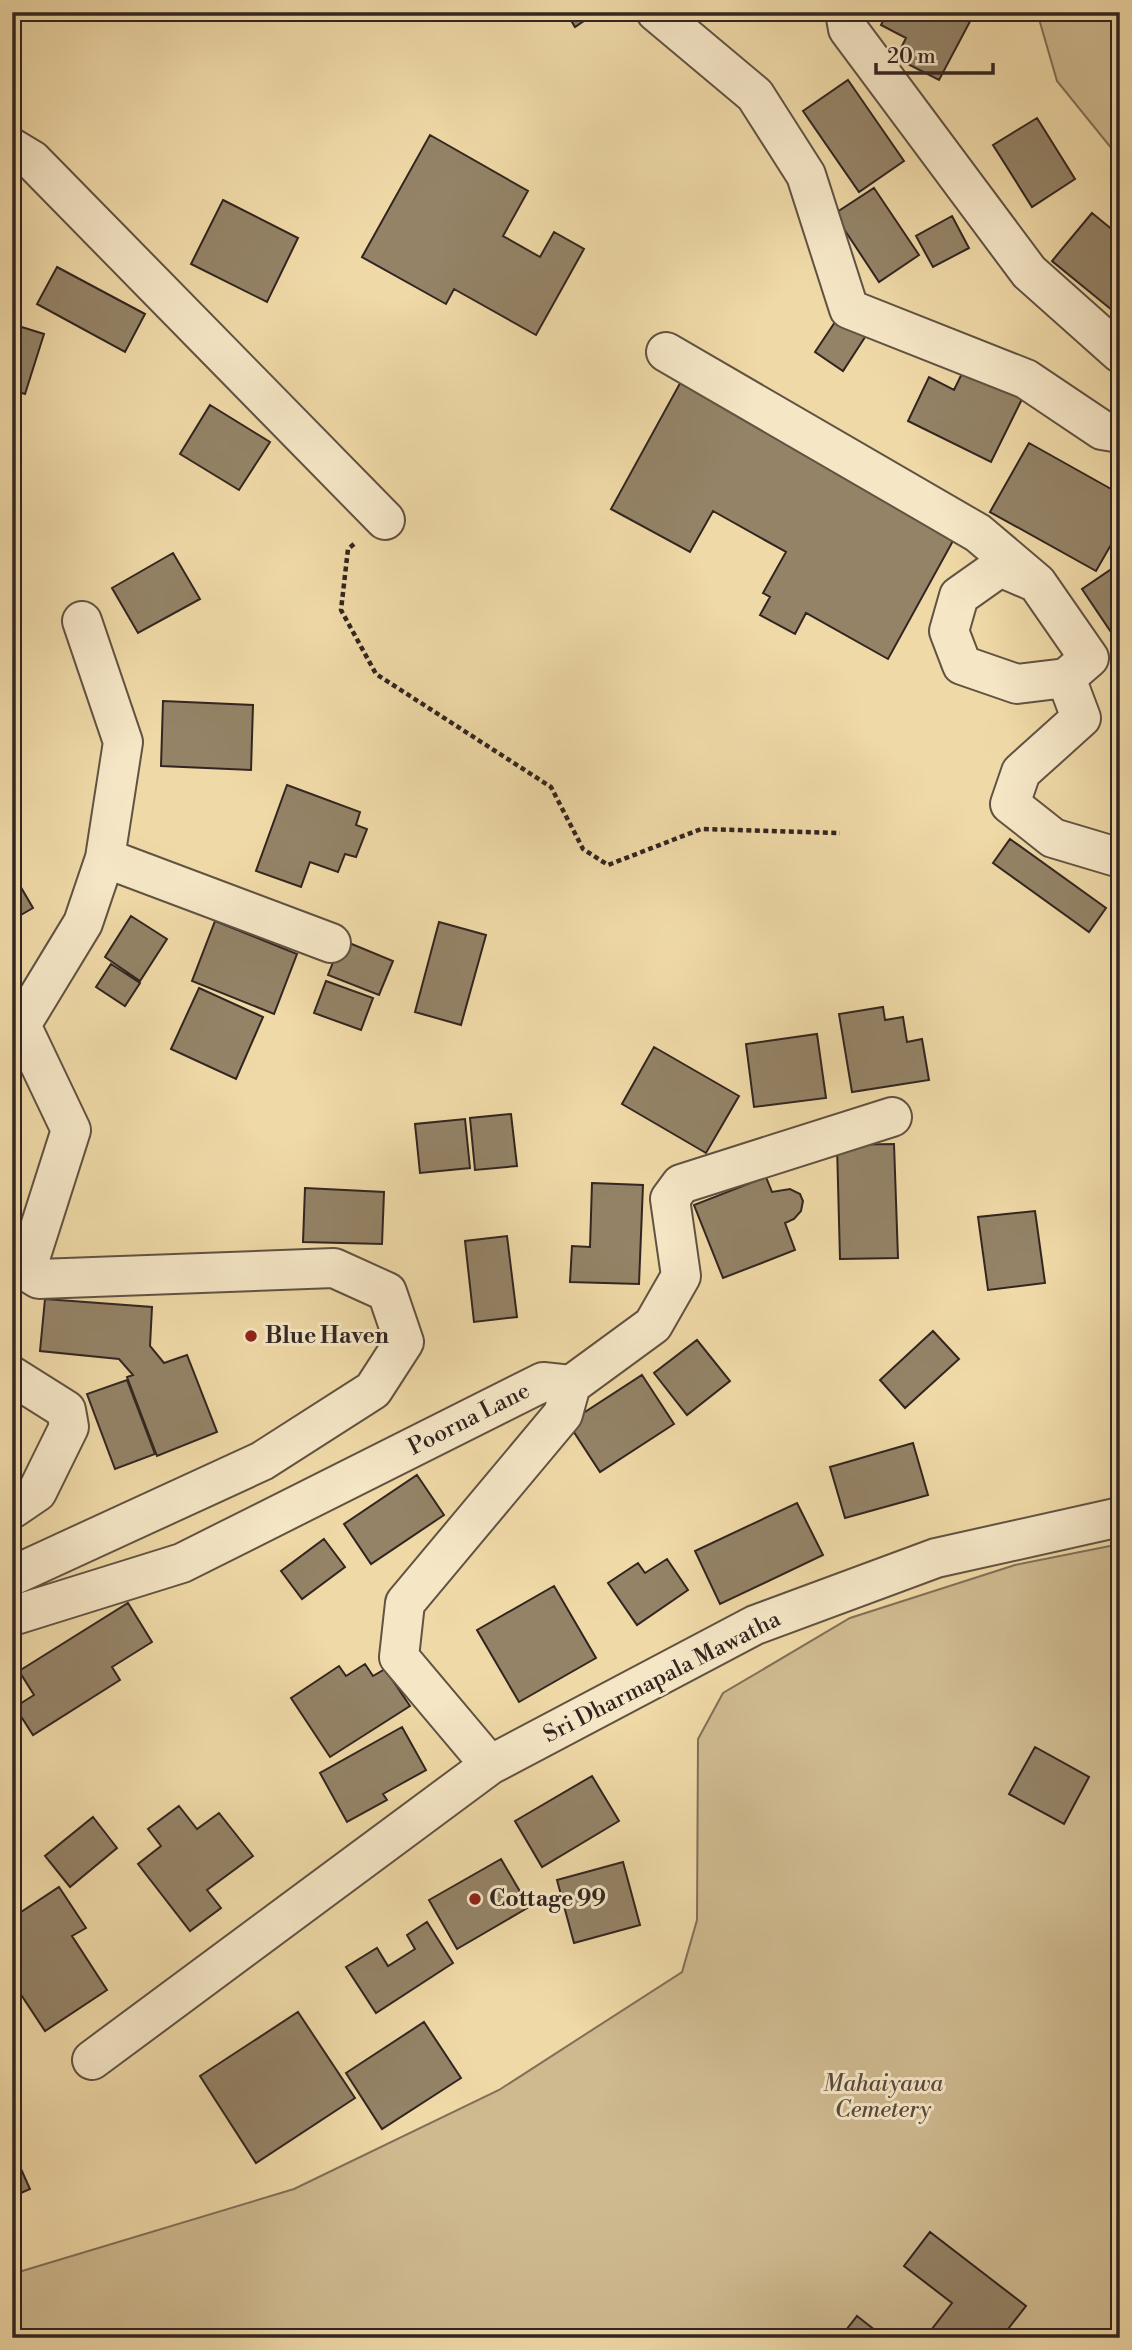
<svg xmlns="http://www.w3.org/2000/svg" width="1132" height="2350" viewBox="0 0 1132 2350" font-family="'Libre Bodoni',serif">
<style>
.green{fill:#cfba90;stroke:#807058;stroke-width:2}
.building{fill:#948367;stroke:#322521;stroke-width:2}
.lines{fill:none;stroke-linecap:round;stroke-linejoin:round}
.minor-casing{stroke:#615242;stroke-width:42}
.path{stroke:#322521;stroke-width:4.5;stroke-dasharray:5 3.5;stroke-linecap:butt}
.minor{stroke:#f5e6c6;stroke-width:38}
.poi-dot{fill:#8f2418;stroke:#f5e6c6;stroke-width:2.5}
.labels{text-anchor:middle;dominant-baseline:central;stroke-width:6;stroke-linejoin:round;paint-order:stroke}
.poi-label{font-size:23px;font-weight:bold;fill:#322521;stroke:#f5e6c6;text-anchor:start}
.street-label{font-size:23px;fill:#322521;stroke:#f5e6c6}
.park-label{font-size:23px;font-style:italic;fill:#594a3d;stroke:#f5e6c6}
</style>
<rect width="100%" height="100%" fill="#efd9a7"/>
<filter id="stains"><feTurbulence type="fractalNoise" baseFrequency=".00286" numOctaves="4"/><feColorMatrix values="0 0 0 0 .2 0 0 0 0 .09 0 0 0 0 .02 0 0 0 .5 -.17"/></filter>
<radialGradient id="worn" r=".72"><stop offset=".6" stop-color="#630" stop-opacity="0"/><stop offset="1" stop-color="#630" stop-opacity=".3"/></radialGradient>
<path class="green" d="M 1037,12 L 1120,12 L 1120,159 L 1057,81 Z
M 1120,1544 L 1120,2338 L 12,2338 L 12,2274 L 294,2189 L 499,2090 L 682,1972 L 697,1920 L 698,1739 L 723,1693 L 850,1618 L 1015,1565 Z"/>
<path class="building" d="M 566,12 L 597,12 L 575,27 Z
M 887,12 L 975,12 L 939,80 L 896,58 L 906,38 L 881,25 Z
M 848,80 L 904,161 L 859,192 L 803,111 Z
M 1037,118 L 1075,179 L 1032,207 L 993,145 Z
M 430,135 L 528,191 L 503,236 L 540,257 L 554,232 L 584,249 L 536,335 L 454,289 L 446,304 L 362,257 Z
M 874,188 L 919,255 L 879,282 L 834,214 Z
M 223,200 L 298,238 L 267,302 L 191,264 Z
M 1092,213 L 1120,236 L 1118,315 L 1052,261 Z
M 952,216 L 969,248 L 933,267 L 916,236 Z
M 57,267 L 145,314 L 125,352 L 37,304 Z
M 839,316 L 867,334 L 843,371 L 815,352 Z
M 12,324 L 44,334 L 25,394 L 12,390 Z
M 968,361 L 1026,391 L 991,462 L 908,421 L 929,377 L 954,390 Z
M 684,376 L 959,530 L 888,659 L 806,613 L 795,634 L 760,615 L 770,597 L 763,593 L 786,552 L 713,511 L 690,552 L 611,509 Z
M 210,405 L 270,442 L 239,490 L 180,454 Z
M 1029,443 L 1120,494 L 1120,529 L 1096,571 L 990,512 Z
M 173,553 L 200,599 L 138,633 L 112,588 Z
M 1116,566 L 1120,572 L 1119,644 L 1082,589 Z
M 163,701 L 253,705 L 251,770 L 161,766 Z
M 287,785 L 360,812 L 356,825 L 367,829 L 356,857 L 345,854 L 338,872 L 310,862 L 301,887 L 256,871 Z
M 1010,839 L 1106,908 L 1089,932 L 993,863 Z
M 12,872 L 33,908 L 12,920 Z
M 131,916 L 167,939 L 140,981 L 105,957 Z
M 215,921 L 297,954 L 274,1014 L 192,981 Z
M 439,922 L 486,935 L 461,1025 L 415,1012 Z
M 342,940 L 393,961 L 379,995 L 328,975 Z
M 111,964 L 140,983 L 125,1006 L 96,987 Z
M 326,981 L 373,998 L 361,1030 L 314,1013 Z
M 199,988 L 263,1017 L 236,1079 L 171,1049 Z
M 883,1007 L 885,1020 L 903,1017 L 907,1042 L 922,1039 L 929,1080 L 852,1092 L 839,1014 Z
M 817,1034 L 826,1098 L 754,1107 L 746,1044 Z
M 654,1047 L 739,1096 L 706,1153 L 622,1104 Z
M 511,1114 L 517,1166 L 475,1170 L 470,1118 Z
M 465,1119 L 470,1168 L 420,1173 L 415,1124 Z
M 894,1144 L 898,1258 L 840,1259 L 837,1145 Z
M 766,1177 L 772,1192 L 790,1189 L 800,1194 L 803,1201 L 801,1211 L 794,1219 L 785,1223 L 795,1250 L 723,1278 L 694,1205 Z
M 592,1183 L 643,1185 L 639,1284 L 570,1282 L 572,1246 L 590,1247 Z
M 305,1188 L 384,1192 L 382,1244 L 303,1242 Z
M 1035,1211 L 1045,1283 L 988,1290 L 978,1217 Z
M 507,1236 L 517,1317 L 474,1322 L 465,1241 Z
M 45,1299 L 152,1307 L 150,1346 L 164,1363 L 187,1355 L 217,1432 L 157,1456 L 127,1377 L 133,1375 L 119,1359 L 40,1351 Z
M 933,1331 L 959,1359 L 905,1408 L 880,1380 Z
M 697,1340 L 730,1381 L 687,1415 L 654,1373 Z
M 642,1375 L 674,1424 L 600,1472 L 568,1423 Z
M 127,1380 L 155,1454 L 115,1469 L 87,1394 Z
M 913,1443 L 928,1495 L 845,1518 L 830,1467 Z
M 417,1475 L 444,1515 L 371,1564 L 344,1524 Z
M 797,1503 L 823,1555 L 720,1604 L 695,1551 Z
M 324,1539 L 345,1567 L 302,1599 L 281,1571 Z
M 667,1559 L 688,1590 L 637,1625 L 608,1583 L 638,1563 L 645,1573 Z
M 554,1586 L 596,1658 L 519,1702 L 477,1630 Z
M 128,1603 L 152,1642 L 112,1667 L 120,1680 L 33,1735 L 15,1707 L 34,1695 L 19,1671 Z
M 365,1664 L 373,1676 L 385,1669 L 410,1706 L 330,1757 L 291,1698 L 339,1666 L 346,1676 Z
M 402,1727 L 426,1770 L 383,1794 L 387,1800 L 347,1822 L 320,1773 Z
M 1035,1747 L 1089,1777 L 1064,1824 L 1009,1794 Z
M 592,1776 L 619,1821 L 542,1867 L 515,1821 Z
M 179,1806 L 197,1829 L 219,1813 L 253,1856 L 207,1890 L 221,1908 L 190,1931 L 138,1864 L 161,1846 L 148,1829 Z
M 93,1817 L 117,1848 L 70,1887 L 45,1856 Z
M 501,1859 L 529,1907 L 457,1949 L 429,1900 Z
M 623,1862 L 640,1925 L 574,1943 L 557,1880 Z
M 59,1887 L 86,1928 L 72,1936 L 107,1990 L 45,2031 L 12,1981 L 12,1918 Z
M 427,1922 L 453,1963 L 376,2013 L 346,1967 L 377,1948 L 388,1966 L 415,1949 L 407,1935 Z
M 298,2012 L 355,2098 L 256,2163 L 200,2076 Z
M 424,2022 L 461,2078 L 382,2129 L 346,2073 Z
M 12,2149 L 30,2189 L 12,2197 Z
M 930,2232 L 1026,2306 L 1001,2338 L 925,2338 L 952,2303 L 904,2266 Z
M 857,2316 L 885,2338 L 840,2338 Z"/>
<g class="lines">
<g class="minor-casing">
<path id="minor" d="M 656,12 L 755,95 L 806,175 L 849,309 L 1026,379 L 1102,430 L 1120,433
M 845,12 L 848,29 L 1029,272 L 1120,353
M 12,148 L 32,160 L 385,520
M 666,352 L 978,533 L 1037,583
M 1000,567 L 1037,583 L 1089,658 L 1066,678 L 1017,684 L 962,665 L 949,631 L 959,596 Z
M 1066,678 L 1081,718 L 1021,772 L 1010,804 L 1053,838 L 1120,858
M 105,858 L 331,943
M 12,1376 L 66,1410 L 69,1427 L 37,1492 L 12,1509
M 571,1385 L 653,1325 L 681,1276 L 670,1199 L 681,1184 L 892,1117
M 12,1576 L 262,1461 L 373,1390 L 404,1342 L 387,1292 L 334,1268 L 39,1279 L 26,1271 L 71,1130 L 21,1025 L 83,923 L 105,858 L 123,742 L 82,621
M 12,1616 L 182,1563 L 543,1382 L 571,1385 L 563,1414 L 405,1603 L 399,1657 L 490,1765
M 92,2060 L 490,1765 L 755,1625 L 936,1558 L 1120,1517"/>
</g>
<path class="path" d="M 354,544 L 348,549 L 341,610 L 376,674 L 551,787 L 583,849 L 608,865 L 701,829 L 840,833"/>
<use href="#minor" class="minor"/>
</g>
<g class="poi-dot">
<circle cx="251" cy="1336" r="7"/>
<circle cx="475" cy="1899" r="7"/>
</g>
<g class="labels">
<g class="poi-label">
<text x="265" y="1336">Blue Haven</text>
<text x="489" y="1899">Cottage 99</text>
</g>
<g class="street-label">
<text transform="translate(469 1419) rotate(-27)">Poorna Lane</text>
<text transform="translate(662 1677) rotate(-27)">Sri Dharmapala Mawatha</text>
</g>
<g class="park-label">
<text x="883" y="2084">Mahaiyawa<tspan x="883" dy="26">Cemetery</tspan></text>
</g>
</g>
<rect width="1132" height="2350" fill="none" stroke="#efd9a7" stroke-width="42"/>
<rect x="14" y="14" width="1104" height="2322" fill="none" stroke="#322521" stroke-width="3.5"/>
<rect x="21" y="21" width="1090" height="2308" fill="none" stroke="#322521" stroke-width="2"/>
<path d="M876 63v10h117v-10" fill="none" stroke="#322521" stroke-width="3.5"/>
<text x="887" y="63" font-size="21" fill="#322521" stroke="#f5e6c6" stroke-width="5" paint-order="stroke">20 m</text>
<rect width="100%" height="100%" filter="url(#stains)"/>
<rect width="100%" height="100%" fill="url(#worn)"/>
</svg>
